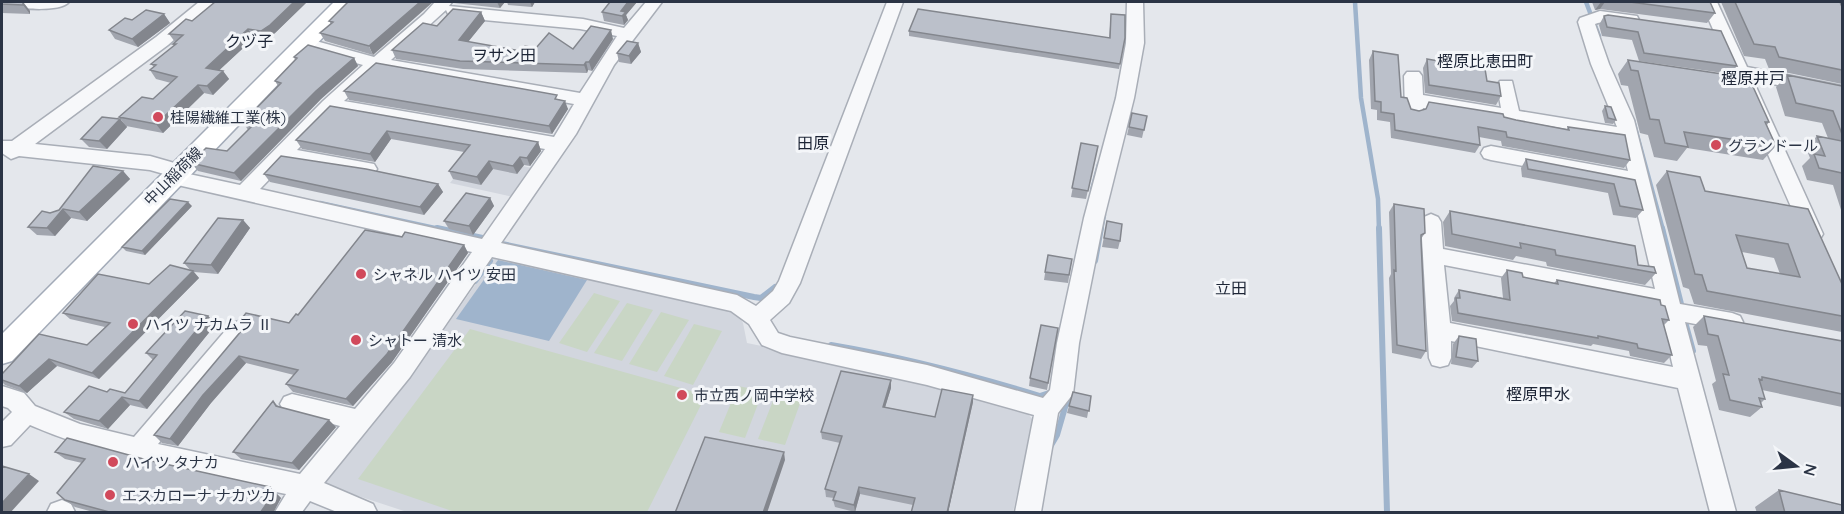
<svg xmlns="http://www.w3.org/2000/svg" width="1844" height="514" viewBox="0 0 1844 514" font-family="Quicksand,'Noto Sans JP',sans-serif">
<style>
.built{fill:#d2d6de}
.green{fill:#c9d6c5}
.water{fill:#9fb4cc}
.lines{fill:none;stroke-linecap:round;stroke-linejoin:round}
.stream-far1{stroke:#9fb4cc;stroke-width:4.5}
.stream{stroke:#9fb4cc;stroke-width:6}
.minor-casing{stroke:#a9aeb7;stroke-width:3}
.major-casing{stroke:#a3abb8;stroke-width:3}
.minor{fill:#f7f8fa;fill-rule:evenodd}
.major{fill:#fff;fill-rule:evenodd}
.wall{fill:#a1a5ae;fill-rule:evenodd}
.shaded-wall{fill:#83868d}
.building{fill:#bbc0ca;stroke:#83868d;stroke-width:1.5;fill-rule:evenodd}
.poi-dot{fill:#d1495b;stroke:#f4f6f9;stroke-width:2}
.labels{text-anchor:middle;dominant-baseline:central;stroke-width:6;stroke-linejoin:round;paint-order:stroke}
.poi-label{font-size:15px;fill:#2b3445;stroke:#f4f6f9;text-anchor:start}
.street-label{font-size:15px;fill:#2b3445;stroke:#f4f6f9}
.neighbourhood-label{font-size:16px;fill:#1d2536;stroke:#f4f6f9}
</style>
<rect width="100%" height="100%" fill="#e4e7ec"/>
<path class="built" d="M 472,155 L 532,168 L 513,197 L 450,183 Z
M 494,258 L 507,259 L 724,309 L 737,313 L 743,323 L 747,343 L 875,370 L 1025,410 L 1032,419 L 1030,435 L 1013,512 L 407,512 L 331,487 L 324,481 L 369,430 L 443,331 Z"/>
<path class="green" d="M 594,293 L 620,301 L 587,352 L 559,343 Z
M 627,303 L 653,310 L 622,361 L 594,353 Z
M 661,312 L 689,320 L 657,372 L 629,364 Z
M 694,324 L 722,331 L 693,385 L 664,376 Z
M 470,329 L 706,395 L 647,512 L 455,512 L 358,479 Z
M 738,386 L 763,391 L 745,438 L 719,432 Z
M 776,393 L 802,398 L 785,445 L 758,439 Z"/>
<path class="water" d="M 498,260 L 587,280 L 549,341 L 456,319 Z"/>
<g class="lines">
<path class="stream-far1" d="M 1355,2 L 1361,98 L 1378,199 L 1379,230
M 1586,2 L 1599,36
M 1633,120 L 1663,230
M 1092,190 L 1099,164
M 320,203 L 444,230
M 1101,230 L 1104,215"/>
<path class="stream" d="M 437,228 L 487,239
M 1379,228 L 1387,512
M 1662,228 L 1682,308
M 502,244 L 754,297 L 761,298 L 775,287
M 1095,261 L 1101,228
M 475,281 L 490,261
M 1684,318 L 1693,351
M 831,345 C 902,357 971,375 1040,396 L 1049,393
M 1050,447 L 1057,435 L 1068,397"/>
<g class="minor-casing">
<path id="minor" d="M 8,2 L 69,2 C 60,12 23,9 10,6 Z
M 199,2 L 217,2 L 168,45 L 35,144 L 150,156 L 185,166 L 189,174 L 240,185 L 323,101 L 363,65 L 299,47 L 296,43 L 299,39 L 305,38 L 374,57 L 424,14 L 435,2 L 452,2 L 449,6 L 583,19 L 624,28 L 646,2 L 662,2 L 614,65 L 576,134 L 501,243 L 737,295 L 756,306 L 773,291 L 779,281 L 887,2 L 903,2 L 800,283 L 789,303 L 770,320 L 778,333 L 790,337 L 927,365 L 1043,398 L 1050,390 L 1057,343 L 1084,218 L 1116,98 L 1126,43 L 1127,2 L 1143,2 L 1144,43 L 1134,98 L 1104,218 L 1079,343 L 1073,394 L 1058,413 L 1041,512 L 1015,512 L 1034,415 L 927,385 L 782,353 L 762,345 L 749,324 L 731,311 L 492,257 L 410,377 L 324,483 L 373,504 L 377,512 L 337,512 L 310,501 L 302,512 L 275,512 L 286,494 C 199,475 112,460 30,425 L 11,445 L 2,447 L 2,422 L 12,412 L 8,408 L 2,406 L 2,386 L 24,393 L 35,406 L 80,424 L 134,437 L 231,324 L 239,321 L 247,324 L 250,330 L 247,336 L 158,444 L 300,474 L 340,426 L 284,411 L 280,404 L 284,397 L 292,394 L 355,409 L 394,363 L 472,252 L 182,186 L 175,184 L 171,176 L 150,170 L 19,156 L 11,159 L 2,153 L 2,141 L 12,141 L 156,37 ZM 446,10 L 448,14 L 484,20 L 580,29 L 617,36 L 580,93 L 391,60 ZM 380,69 L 574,104 L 554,137 L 344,101 ZM 334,112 L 545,149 L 482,239 L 260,189 L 286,162 L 367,176 L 374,174 L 377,169 L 374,164 L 297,150 Z
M 1701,2 L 1717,2 L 1747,67 L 1842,86 L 1842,98 L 1753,80 L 1823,234 L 1820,239 L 1813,242 L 1806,239 L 1803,234 Z
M 1600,11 L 1637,16 L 1639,20 L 1637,24 C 1623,27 1609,18 1595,24 L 1609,64 L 1634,120 L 1680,304 L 1732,313 L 1740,316 L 1743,322 L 1740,328 L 1732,331 L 1685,322 L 1736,512 L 1710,512 L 1678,388 L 1451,341 L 1451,358 L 1448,365 L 1440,367 L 1432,365 L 1429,358 L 1421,222 L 1424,217 L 1431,214 L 1438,217 L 1441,222 L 1443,249 L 1655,289 L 1631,186 L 1491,160 L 1484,158 L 1481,153 L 1484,148 L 1491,146 L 1628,171 L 1620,140 L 1423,108 L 1421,115 L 1414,117 L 1407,115 L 1405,111 L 1404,76 L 1407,72 L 1419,72 L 1422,76 L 1423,95 L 1501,108 L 1497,85 L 1500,81 L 1512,81 L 1519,111 L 1617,127 L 1591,64 L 1578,22 L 1580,18 ZM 1444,265 L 1659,307 L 1673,367 L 1450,323 Z
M 62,500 L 71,504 L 75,512 L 47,512 L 51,504 Z"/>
</g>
<g class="major-casing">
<path id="major" d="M 334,2 L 357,2 L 12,361 L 2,364 L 2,334 Z"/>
</g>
<use href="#minor" class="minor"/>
<use href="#major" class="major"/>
</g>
<path class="wall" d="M 2,2 L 23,2 L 30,11 L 30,14 L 2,13 Z
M 215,2 L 307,2 L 275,33 L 266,40 L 254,38 L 219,70 L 223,71 L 229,79 L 213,95 L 204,93 L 163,133 L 126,126 L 119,117 L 153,99 L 171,83 L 156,79 L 150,70 L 154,67 L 151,64 L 174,46 L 173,44 L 175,42 L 169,34 L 192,21 Z
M 348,2 L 373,55 L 325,41 L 320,33 L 331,24 L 329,21 Z
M 453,2 L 505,2 L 500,8 L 454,3 Z
M 507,2 L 535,2 L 532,7 L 508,5 Z
M 610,2 L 637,2 L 626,15 L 628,20 L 624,25 L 604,21 L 602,12 Z
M 1592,2 L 1710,2 L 1715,13 L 1707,23 L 1600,9 L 1595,10 Z
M 1721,2 L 1840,2 L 1842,7 L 1842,84 L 1769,69 L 1765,59 L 1744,56 Z
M 481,12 L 485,21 L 468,42 L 521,51 L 536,48 L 573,49 L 613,39 L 592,71 L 588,70 L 587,73 L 463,69 L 396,59 L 392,50 L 437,26 Z
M 164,14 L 170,23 L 138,47 L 115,39 L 109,30 L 132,20 Z
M 1111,14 L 1125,38 L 1119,69 L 909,36 L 909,31 L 1109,38 Z
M 1604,16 L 1737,66 L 1730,74 L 1639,61 L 1632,40 L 1602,36 L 1599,25 Z
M 638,43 L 641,52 L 631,64 L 619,62 L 617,53 Z
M 1373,51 L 1401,97 L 1411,109 L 1419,111 L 1504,117 L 1516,120 L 1567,129 L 1568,127 L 1630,160 L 1624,168 L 1502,146 L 1501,141 L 1479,137 L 1480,145 L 1475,153 L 1391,138 L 1390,122 L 1377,120 L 1377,110 L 1371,109 L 1369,60 Z
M 294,57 L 354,58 L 358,66 L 321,99 L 241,181 L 198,171 L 191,163 L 227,151 L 248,130 L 243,122 L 278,86 L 275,81 L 295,60 Z
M 1427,59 L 1487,81 L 1501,96 L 1496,105 L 1425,93 L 1423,68 Z
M 1628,60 L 1769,122 L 1767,125 L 1776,146 L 1763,160 L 1687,148 L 1677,161 L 1654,157 L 1648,135 L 1640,133 L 1628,86 L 1621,85 L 1618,74 Z
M 1787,75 L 1842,86 L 1842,213 L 1833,185 L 1807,180 L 1802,166 L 1810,158 L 1806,148 L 1817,136 L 1828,138 L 1822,123 L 1785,116 L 1776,87 Z
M 344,91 L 559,99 L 568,109 L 552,134 L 349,100 Z
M 330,106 L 538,142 L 541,151 L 530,166 L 524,165 L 517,174 L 493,169 L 481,185 L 453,179 L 449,171 L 464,152 L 391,139 L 375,162 L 302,149 L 296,140 Z
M 1605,106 L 1616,120 L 1613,124 L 1605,123 L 1602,111 Z
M 1132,113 L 1147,116 L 1142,138 L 1127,135 Z
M 120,119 L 127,127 L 107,149 L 89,147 L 81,139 Z
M 1081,143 L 1098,146 L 1086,199 L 1071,197 Z
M 1526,159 L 1635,180 L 1643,210 L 1636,218 L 1613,215 L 1608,193 L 1522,177 L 1521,168 Z
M 123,171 L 130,179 L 87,221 L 71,218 L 55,236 L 37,235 L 28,227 L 50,213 L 59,210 Z
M 1667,171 L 1705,191 L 1808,209 L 1842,284 L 1842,332 L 1694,304 L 1689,289 L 1683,287 L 1656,185 ZM 1742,252 L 1774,258 L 1780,274 L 1747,268 Z
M 264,174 L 438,184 L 443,192 L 424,215 L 270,182 Z
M 490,198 L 494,206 L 473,235 L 449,229 L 444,221 Z
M 1394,204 L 1425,233 L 1421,239 L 1426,351 L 1421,359 L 1392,353 L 1389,278 L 1391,274 L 1389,212 Z
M 192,206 L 145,255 L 126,251 L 122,247 Z
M 1450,211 L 1638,265 L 1656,273 L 1645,285 L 1547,266 L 1546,262 L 1516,256 L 1513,260 L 1445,246 L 1443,222 Z
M 243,220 L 250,228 L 218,274 L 194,272 L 199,278 L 99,379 L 57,366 L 27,393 L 5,385 L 2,382 L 2,374 L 87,345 L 105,327 L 70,319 L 63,313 L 191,271 L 184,263 Z
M 1107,221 L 1120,241 L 1118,249 L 1102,247 Z
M 402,237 L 464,245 L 468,253 L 392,362 L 353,406 L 293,392 L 286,384 L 294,375 L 246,363 L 211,403 L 178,446 L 162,443 L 154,435 L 242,330 L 245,323 L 289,323 Z
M 1048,255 L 1072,259 L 1068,283 L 1044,280 Z
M 1507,270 L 1523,277 L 1554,283 L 1557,280 L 1661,305 L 1669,320 L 1664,325 L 1672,355 L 1664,363 L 1630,356 L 1629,351 L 1593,344 L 1591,346 L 1452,321 L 1450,306 L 1454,301 L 1454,298 L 1459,290 L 1503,298 L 1501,278 Z
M 208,316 L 216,324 L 147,409 L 130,405 L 108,429 L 74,419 L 64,412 L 107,392 L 125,393 L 153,360 L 146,353 Z
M 1704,316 L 1842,341 L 1842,407 L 1762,390 L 1765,399 L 1761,403 L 1762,407 L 1750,417 L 1719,410 L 1712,384 L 1716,381 L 1707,346 L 1698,345 L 1693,327 Z
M 1058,328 L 1047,390 L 1029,386 L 1030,378 Z
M 1459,336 L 1478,361 L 1472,368 L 1451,364 L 1453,344 Z
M 891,380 L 891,388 L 885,407 L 935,417 L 973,402 L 948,513 L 911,513 L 913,505 L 860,494 L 855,512 L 835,507 L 833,500 L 834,498 L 826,497 L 825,489 L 840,443 L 822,439 L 821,432 Z
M 1091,396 L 1087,418 L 1067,413 L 1069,406 Z
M 273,401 L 278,406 L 336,427 L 299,470 L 241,459 L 233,452 Z
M 55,452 L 147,460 L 270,487 L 281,498 L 273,513 L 97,513 L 75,507 L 65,500 L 82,463 L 65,459 Z
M 1779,490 L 1842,513 L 1757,513 L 1755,507 Z"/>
<path class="shaded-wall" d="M 23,2 L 30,11 L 30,14 L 23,5 Z
M 294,2 L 307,2 L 275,33 L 266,40 L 261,31 Z
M 420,2 L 433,2 L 373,55 L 369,46 Z
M 497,2 L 505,2 L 500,8 Z
M 530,2 L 535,2 L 532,7 Z
M 628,2 L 637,2 L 626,15 L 628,20 L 624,25 L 621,11 Z
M 1601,2 L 1605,2 L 1600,9 L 1595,10 Z
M 481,12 L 485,21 L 463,48 L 459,40 Z
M 164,14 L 170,23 L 138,47 L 132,39 Z
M 248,29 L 254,38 L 212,77 L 206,68 Z
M 611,30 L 613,39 L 592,71 L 589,62 Z
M 638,43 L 641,52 L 631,64 L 629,56 Z
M 354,58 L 358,66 L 321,99 L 241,181 L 234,173 L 316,91 Z
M 586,62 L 588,70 L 587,73 L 584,65 Z
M 223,71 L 229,79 L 213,95 L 207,86 Z
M 198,85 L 204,93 L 163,133 L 156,124 Z
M 565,101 L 568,109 L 552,134 L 549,126 Z
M 120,119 L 127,127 L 107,149 L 99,141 Z
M 387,131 L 391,139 L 375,162 L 370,154 Z
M 538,142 L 541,151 L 530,166 L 527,158 Z
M 520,157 L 524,165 L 517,174 L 513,166 Z
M 489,161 L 493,169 L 481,185 L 477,177 Z
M 123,171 L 130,179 L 87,221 L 79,212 Z
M 438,184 L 443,192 L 424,215 L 420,207 Z
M 490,198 L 494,206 L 473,235 L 469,226 Z
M 188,202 L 192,206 L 145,255 L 142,251 Z
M 63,209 L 71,218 L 55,236 L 47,228 Z
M 243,220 L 250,228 L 218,274 L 211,265 Z
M 464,245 L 468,253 L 392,362 L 353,406 L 346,399 Z
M 193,271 L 199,278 L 99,379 L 92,373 Z
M 208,316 L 216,324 L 147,409 L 139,401 Z
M 239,356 L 246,363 L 211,403 L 178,446 L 170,439 L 203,395 Z
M 49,359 L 57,366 L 27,393 L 19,386 Z
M 891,380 L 891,388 L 883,414 L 883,407 Z
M 973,395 L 973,402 L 948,513 L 947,513 Z
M 122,397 L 130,405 L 108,429 L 99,421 Z
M 329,420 L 336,427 L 299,470 L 292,463 Z
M 784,452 L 785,460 L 767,513 L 763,513 Z
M 29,474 L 39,481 L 10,513 L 2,513 L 2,503 Z
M 270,487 L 281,498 L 273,513 L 260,513 L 268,490 Z
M 859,487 L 860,494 L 855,512 L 854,505 Z"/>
<path class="building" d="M 2,2 L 23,2 L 23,5 L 2,4 Z
M 215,2 L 294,2 L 270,25 L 261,31 L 248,29 L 206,68 L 223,71 L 207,86 L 198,85 L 156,124 L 119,117 L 142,97 L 153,99 L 177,77 L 150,70 L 156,65 L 151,64 L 176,44 L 173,44 L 183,35 L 169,34 L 186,19 L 192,21 Z
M 348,2 L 420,2 L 369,46 L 320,33 L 333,22 L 329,21 Z
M 610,2 L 628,2 L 621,11 L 626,12 L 622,16 L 602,12 Z
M 1630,2 L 1710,2 L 1715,13 Z
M 1735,2 L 1840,2 L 1842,7 L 1842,70 L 1779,57 L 1775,47 L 1754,44 Z
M 453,9 L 481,12 L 459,40 L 521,51 L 525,46 L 536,48 L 549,33 L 573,49 L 591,26 L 611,30 L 589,62 L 586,62 L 584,65 L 460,61 L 392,50 L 423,23 L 437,26 Z
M 918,9 L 1110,38 L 1111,14 L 1125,15 L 1125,38 L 1120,64 L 909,31 Z
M 146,10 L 164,14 L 132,39 L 109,30 L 125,18 L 132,20 Z
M 1608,15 L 1721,31 L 1737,66 L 1644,53 L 1638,32 L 1607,27 L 1604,16 Z
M 627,41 L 638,43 L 629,56 L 617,53 Z
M 308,45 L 354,58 L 316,91 L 234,173 L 191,163 L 206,148 L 227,151 L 254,124 L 243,122 L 281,83 L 275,81 L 297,58 L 294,57 Z
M 1373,51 L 1398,55 L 1401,97 L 1407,98 L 1411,109 L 1419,111 L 1426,109 L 1429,102 L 1503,114 L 1504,117 L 1516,120 L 1569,130 L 1568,127 L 1625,135 L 1630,160 L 1507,137 L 1506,132 L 1478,127 L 1480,145 L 1395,130 L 1394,114 L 1381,112 L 1381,102 L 1375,101 Z
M 1427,59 L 1485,69 L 1487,81 L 1499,83 L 1501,96 L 1429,85 Z
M 1628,60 L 1749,78 L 1769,122 L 1765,122 L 1776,146 L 1684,132 L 1688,147 L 1665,143 L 1659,120 L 1650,119 L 1638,71 L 1631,70 Z
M 376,63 L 557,95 L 555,99 L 565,101 L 549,126 L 344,91 Z
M 1787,75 L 1842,86 L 1842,134 L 1833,111 L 1796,103 Z
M 330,106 L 538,142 L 527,158 L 520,157 L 513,166 L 489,161 L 477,177 L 449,171 L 470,145 L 387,131 L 370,154 L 296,140 Z
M 1605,106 L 1611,107 L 1616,120 L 1608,118 Z
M 1132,113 L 1147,116 L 1144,130 L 1129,127 Z
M 102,117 L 120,119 L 99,141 L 81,139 Z
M 1817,136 L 1842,141 L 1842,173 L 1819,168 L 1814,154 L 1825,156 Z
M 1081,143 L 1098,146 L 1088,191 L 1072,188 Z
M 281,156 L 366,169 L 438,184 L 420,207 L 264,174 Z
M 1526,159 L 1635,180 L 1643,210 L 1620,206 L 1614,184 L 1528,169 Z
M 93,166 L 123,171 L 79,212 L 63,209 L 47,228 L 28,227 L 42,211 L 50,213 L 59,210 Z
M 1667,171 L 1700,177 L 1705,191 L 1808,209 L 1842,284 L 1842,316 L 1707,291 L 1702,275 L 1695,274 ZM 1736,235 L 1788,244 L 1800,277 L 1747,268 Z
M 466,193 L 490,198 L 469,226 L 444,221 Z
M 170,199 L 188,202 L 142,251 L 122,247 Z
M 1394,204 L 1424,209 L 1425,233 L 1421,235 L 1421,241 L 1426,351 L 1397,345 L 1394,270 L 1396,271 Z
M 1450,211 L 1635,246 L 1638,265 L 1654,267 L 1656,273 L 1556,255 L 1555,250 L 1520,243 L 1521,248 L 1452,234 Z
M 218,218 L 243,220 L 211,265 L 184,263 Z
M 1107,221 L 1122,224 L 1120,241 L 1104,238 Z
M 365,230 L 402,237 L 405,232 L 464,245 L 387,354 L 346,399 L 286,384 L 298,370 L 239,356 L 203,395 L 170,439 L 154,435 L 242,330 L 245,323 L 243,317 L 246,313 L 289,323 L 296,314 L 298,315 Z
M 1048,255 L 1072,259 L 1069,275 L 1045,272 Z
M 170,265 L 193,271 L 92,373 L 49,359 L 19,386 L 2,380 L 2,374 L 39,334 L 87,345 L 110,323 L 63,313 L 98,274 L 149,284 Z
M 1507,270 L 1522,273 L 1523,277 L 1558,284 L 1557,280 L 1660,300 L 1661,305 L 1665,306 L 1669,320 L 1662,319 L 1672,355 L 1638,348 L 1637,344 L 1598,336 L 1598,338 L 1458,313 L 1456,298 L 1460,298 L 1459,290 L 1510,300 Z
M 185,311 L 208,316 L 139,401 L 122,397 L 99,421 L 64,412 L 89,386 L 107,392 L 110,389 L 125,393 L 157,355 L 146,353 Z
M 1704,316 L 1842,341 L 1842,394 L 1762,377 L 1762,380 L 1759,379 L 1765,399 L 1759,398 L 1762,407 L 1730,400 L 1723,374 L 1729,375 L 1718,336 L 1708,334 Z
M 1041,325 L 1058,328 L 1048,383 L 1030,378 Z
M 1459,336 L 1476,339 L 1478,361 L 1456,357 Z
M 841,371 L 891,380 L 883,407 L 935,417 L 942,389 L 973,395 L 947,513 L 911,513 L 915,498 L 859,487 L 854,505 L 833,500 L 836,492 L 825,489 L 842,436 L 821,432 Z
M 1073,392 L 1091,396 L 1089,411 L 1069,406 Z
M 273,401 L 276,406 L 329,420 L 292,463 L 233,452 Z
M 705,437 L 784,452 L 763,513 L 675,513 Z
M 67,438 L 147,460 L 270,487 L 268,490 L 273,491 L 265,506 L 260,513 L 113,513 L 65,500 L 57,493 L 85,459 L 55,452 Z
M 2,466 L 29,474 L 2,503 Z
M 1779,490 L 1842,505 L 1842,513 L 1785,513 Z"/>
<g class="poi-dot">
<circle cx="158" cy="117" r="6"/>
<circle cx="1716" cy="145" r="6"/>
<circle cx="361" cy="274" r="6"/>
<circle cx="133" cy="324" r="6"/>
<circle cx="356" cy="340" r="6"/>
<circle cx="682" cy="395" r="6"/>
<circle cx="113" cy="462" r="6"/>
<circle cx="110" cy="495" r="6"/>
</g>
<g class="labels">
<g class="poi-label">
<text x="170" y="117">桂陽繊維工業(株)</text>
<text x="1728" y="145">グランドール</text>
<text x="373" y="274">シャネル ハイツ 安田</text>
<text x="145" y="324">ハイツ ナカムラ Ⅱ</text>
<text x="368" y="340">シャトー 清水</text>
<text x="694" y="395">市立西ノ岡中学校</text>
<text x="125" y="462">ハイツ タナカ</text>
<text x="122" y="495">エスカローナ ナカツカ</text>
</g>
<g class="street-label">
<text transform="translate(173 176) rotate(-45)">中山稲荷線</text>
</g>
<g class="neighbourhood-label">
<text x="249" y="41">クヅ子</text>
<text x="504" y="55">ヲサン田</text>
<text x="1485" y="61">樫原比恵田町</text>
<text x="1753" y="78">樫原井戸</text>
<text x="813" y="143">田原</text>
<text x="1231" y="288">立田</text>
<text x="1538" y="394">樫原甲水</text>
</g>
</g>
<rect width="1844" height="514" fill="none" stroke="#2b3445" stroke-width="6"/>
<g transform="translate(1796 466) rotate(105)" stroke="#f4f6f9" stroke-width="4.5" paint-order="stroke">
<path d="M0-4.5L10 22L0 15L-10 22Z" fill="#2b3445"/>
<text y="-9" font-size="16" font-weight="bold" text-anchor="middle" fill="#2b3445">N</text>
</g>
</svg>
